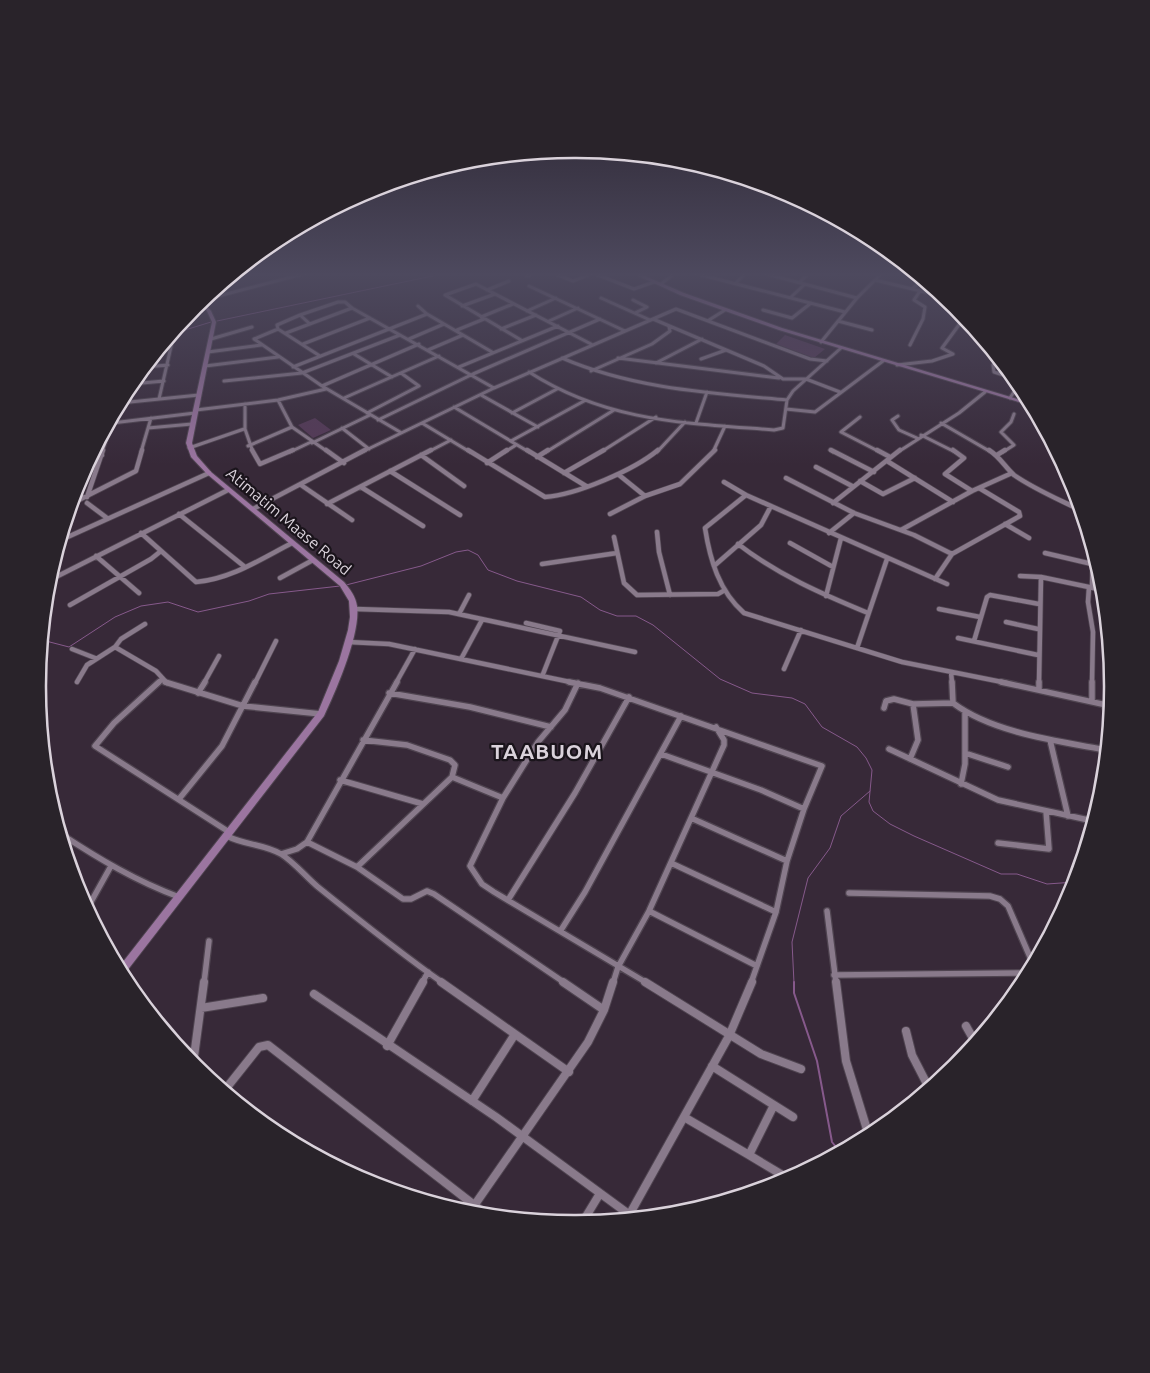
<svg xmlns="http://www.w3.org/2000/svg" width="1150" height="1373" viewBox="0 0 1150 1373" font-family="Ubuntu,sans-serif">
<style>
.green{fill:#543956}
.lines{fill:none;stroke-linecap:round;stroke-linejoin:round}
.stream-far1{stroke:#86598b;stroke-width:1}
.stream{stroke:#86598b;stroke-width:2}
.street-far3-casing{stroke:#4f4450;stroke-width:5}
.street-far2-casing{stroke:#4f4450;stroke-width:6}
.street-far1-casing{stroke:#4f4450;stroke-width:8}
.street-casing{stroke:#4f4450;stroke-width:10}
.secondary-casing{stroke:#4f4450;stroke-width:2}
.street-far3{stroke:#897a8b;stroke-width:3}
.street-far2{stroke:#897a8b;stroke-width:4.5}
.street-far1{stroke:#897a8b;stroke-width:5.5}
.street{stroke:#897a8b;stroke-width:8}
.secondary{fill:#9b75a0;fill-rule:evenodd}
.labels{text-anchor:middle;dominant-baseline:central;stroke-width:4.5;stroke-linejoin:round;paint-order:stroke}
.street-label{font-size:16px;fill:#dad2db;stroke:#1a141b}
.district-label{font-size:21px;font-weight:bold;letter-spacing:1px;fill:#dad2db;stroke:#1a141b}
.rim{fill:none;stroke:#dad2db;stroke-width:2.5}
</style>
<rect width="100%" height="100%" fill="#372938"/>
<path class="green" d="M 785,335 L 825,349 L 814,358 L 776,344 Z
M 315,418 L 331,430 L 313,438 L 298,425 Z"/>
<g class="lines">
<path class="stream-far1" d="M 217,321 L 447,273
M 172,334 L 211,322
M 346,585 L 421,566 L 456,552 L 468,550 L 478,555 L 488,570 L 517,581 L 581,597 L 600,610 L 617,616 L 636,616 L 653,625 L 720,679 L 752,693 L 792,698 L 805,704 L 822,727 L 857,747 L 866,758 L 872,770 L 869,802 L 873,811 L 890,824 L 914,836 L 1001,874 L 1017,874 L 1047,884 L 1075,882
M 42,640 L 69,647 L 115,617 L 141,606 L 168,602 L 198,612 L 249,601 L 269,594 L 340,586
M 794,983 L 792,942 L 808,878 L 830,848 L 841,816 L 870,791"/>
<path class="stream" d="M 794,982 L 794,993 L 817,1061 L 832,1142 L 840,1152"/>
<g class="street-far3-casing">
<path id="street-far3" d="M 553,273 L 573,281 L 593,273
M 593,273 L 634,289 L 654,282
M 694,273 L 845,312
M 763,273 L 857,298
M 527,276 L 534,273
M 875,280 L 942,296
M 800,282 L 809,273
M 736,283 L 745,273
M 661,284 L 675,273
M 529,286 L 625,331
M 913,288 L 923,280
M 487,290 L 509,281
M 791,297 L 805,284
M 601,298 L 650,320
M 203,300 L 307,273
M 633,300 L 647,307 L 635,313
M 418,306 L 427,314 L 492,352
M 462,306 L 495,294
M 195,307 L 203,304
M 352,308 L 494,388
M 763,310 L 792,318 L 811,303
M 527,311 L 556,298
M 481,317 L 513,304
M 653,319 L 764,366 L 783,379 L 806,379 L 840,392
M 709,320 L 725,310
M 549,321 L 578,308
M 838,321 L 872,330
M 278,329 L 277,325 L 300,315 L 310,324
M 501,329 L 536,315
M 457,330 L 484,319
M 286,333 L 352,308 L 345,302 L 338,302 L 300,315
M 211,339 L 252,327
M 409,339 L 444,324
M 521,340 L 445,295 L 476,284 L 591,344
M 821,342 L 857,298 L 882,273
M 303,344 L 370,318
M 910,345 L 923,319 L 925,307 L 914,300 L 920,291
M 428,350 L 463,335
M 208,352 L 261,345
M 354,354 L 392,377
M 320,356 L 278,329 L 254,339 L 322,386 L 400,432
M 562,358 C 634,389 710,393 787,400
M 618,358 L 779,378
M 701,359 L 726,350
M 656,363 L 702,339
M 897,365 L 932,361 L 953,354 L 942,348 L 964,318
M 993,365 L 994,372 L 1015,379
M 205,366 L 278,357
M 145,367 L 168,365
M 293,367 L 427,314
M 459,367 L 558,326
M 591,371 L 652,344 L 670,331 L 669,327
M 529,372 C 607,422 685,423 774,430 L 783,428 L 787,400 L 793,391 L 841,348
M 224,381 L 302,373 L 400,335
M 131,384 L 164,381
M 322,386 L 419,344
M 481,395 L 538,427
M 344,398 L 439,356
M 1010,398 L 1019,384
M 159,399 L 173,338
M 278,400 L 292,427 L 328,452
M 120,403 L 199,395
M 245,404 L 245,429 L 253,452
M 454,407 L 529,452
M 786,409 L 815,412 L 883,361
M 196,410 L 278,400 L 326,389
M 367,413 L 419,386 L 401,373
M 512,413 L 557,389
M 898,416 L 892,420 L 899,430 L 917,438
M 860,417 L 841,432 L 880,452
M 378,420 L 473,374 L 600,319
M 422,423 L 470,452
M 696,423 L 707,392
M 941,423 L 991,452
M 148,428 L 192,424
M 342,428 L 369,449
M 921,435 L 955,452
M 511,441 L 584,401
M 312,443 L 370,415
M 248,446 L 292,427
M 189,448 L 244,429
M 830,450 L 833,452
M 102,452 L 112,423 L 195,413
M 141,452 L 151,418
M 290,452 L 311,442
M 362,452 L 494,388 L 676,309 L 810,359 L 827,361
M 428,452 L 451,440
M 505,452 L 516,445
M 546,452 L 614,410
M 601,452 L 656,417
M 657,452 L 685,422
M 713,452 L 725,426
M 898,452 L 959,413 L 985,392
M 1003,452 L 1014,445 L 1001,432 L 1011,422 L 1014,414"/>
</g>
<g class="street-far2-casing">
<path id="street-far2" d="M 252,450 L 260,464 L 293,450
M 326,450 L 344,463
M 468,450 L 545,497 C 576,495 634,470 658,450
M 527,450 L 586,486
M 831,450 L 874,472
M 877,450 L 890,457
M 953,450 L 964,458 L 945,474 L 972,491
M 989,450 C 1000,457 1005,467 1014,475 C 1034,489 1058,499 1080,510
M 421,455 L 464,486
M 997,455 L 1005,450
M 92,456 L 102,455
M 537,457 L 548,450
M 887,461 L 953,502
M 487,463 L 507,450
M 816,467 L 852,486
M 390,471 L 460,515
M 564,473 L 604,450
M 619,475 L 645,496
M 786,478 L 854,513 L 914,535 L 952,554
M 860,481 L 883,494 L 915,478
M 724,482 L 746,495
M 301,485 L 352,520
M 361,487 L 423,526
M 87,497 L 103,450
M 87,503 L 107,518
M 833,503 L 900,450
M 71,504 L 136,471 L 142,450
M 327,504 L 431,450
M 253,509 L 365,450
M 179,514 L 245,567
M 610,514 L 645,496 L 680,484 L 715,450
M 1005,524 L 1029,538
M 901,530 L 972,491 L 1012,473
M 657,532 L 659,552 L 670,595
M 141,533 L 196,582 C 231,579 261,559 292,543
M 829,533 L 854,513
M 614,537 L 624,583 L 637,595 L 718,594 L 725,590
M 61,540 L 209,473
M 790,543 L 833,567
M 738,544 C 778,575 822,594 868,613
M 1045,553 L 1092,564
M 96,556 L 139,593
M 542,564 L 617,553
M 714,566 L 761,525 L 771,506
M 1020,576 L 1041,577 L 1103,590
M 280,578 L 313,560
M 935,579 L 952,554 L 1020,516 L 1019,512 L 979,488
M 48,581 L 228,490
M 947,584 L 746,495 L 705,528 C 710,560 719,591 744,613 L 902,662 L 1007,683
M 1089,587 L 1088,602 L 1093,632 L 1092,683
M 1092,587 L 1093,550
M 826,596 L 841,538
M 70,605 L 151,559 L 161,551
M 355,609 L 449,612 L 635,652
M 939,609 L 980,617
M 459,614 L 469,595
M 1006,622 L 1038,629
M 526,623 L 560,631 L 543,674
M 145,624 L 121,639 L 115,647 L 156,671 L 167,683
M 958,638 L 1038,655
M 974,641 L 987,597 L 990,595 L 1039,604
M 348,642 L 389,644 L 575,683
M 857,648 L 887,559
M 72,649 L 95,658
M 461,659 L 482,620
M 784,669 L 801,630
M 951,672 L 952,683
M 77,682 L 87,665 L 115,647
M 158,683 L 162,679
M 204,683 L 219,656
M 255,683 L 276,641
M 396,683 L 415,649
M 1039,683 L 1041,577"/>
</g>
<g class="street-far1-casing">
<path id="street-far1" d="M 159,682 L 114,723 L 95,746 L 229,832
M 165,682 L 243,706 L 321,714
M 569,682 L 600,688 L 822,766 L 804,809 L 787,861 L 776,912 L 751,983
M 952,682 L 953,703 C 993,733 1058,741 1106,750
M 1001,682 L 1111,706
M 1039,682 L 1039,689
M 578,683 L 565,710 L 538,742 L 503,798 L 470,866 L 482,884 L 494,892 L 647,983
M 198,693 L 205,682
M 389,693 L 470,707 L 551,727
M 1092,701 L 1092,682
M 1104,704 L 1109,720
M 884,708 L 886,701 L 894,699 L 913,704
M 40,713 L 43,712
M 1050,740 L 1068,816
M 889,749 L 998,800 L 1093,821
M 1102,750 L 1105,760
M 965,753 L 1008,767
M 661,754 L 761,790 L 804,809
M 910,759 L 918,740 L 913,704 L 953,703
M 452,777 L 503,798
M 340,780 L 423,804
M 961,784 L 965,764 L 965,713
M 179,799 L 222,746 L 255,682
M 691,818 L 787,861
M 61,834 C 99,859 136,881 179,897
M 227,836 C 244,845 264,844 281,854 C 294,862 306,877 318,887 C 359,920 400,953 443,983
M 307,842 L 357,867 L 403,899 L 411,899 L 427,891 L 434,894 L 565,983
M 998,843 L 1049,849 L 1046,811
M 281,854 L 297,849 L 307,842 L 397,682
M 671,863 L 776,912
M 357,867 L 452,777 L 455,765 L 450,760 L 407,745 L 363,740
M 849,893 L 990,896 L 1000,899 L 1008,906 L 1033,964
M 508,900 L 575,793 L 629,697
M 87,909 L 111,866
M 649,911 L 757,966
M 827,911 L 836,983
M 561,930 L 585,892 L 681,716
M 834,975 L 1028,973
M 204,983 L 209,941
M 422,983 L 428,972
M 613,983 L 618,967 L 649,911 L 724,745 L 724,740 L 716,727"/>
</g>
<g class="street-casing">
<path id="street" d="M 441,982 L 569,1072
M 563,982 L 604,1010
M 645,982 L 761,1054 L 801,1069
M 836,982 L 846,1061 L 869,1136
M 314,994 L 496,1117 L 634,1218
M 201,1008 L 263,998
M 966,1026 L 975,1042
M 906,1031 L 912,1055 L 929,1088
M 387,1046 L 423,982
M 193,1064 L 204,982
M 712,1066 L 793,1117
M 224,1091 L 259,1047 L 268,1045 L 487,1215
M 472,1101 L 515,1034
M 684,1117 L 749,1155 L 774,1105
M 749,1155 L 789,1179
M 469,1213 L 588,1042 L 604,1010 L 613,982
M 627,1219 L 729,1036 L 752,982
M 582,1223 L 599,1195"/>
</g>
<g class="secondary-casing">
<path id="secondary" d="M 632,273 L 638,273 L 684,293 L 782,328 L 1030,403 L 1032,406 L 779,330 L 680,295 Z
M 202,301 L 211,311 L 216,322 L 192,443 L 197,456 L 211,472 L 344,582 C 350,589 356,597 357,606 C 361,633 336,691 324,716 L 123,976 L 119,967 L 318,712 L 339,661 L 348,630 L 350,617 L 349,601 L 340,586 L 207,474 L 191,457 L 186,443 L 212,322 L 207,311 L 199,303 Z"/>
</g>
<use href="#street-far3" class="street-far3"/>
<use href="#street-far2" class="street-far2"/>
<use href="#street-far1" class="street-far1"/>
<use href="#street" class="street"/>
<use href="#secondary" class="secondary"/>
</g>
<linearGradient id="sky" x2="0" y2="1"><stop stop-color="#1e171f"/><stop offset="0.59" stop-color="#4d495e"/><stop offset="1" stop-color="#4d495e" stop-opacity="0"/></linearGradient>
<rect width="1150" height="465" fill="url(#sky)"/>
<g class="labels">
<g class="street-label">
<text transform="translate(289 521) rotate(40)">Atimatim Maase Road</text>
</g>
<g class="district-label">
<text x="547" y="751">TAABUOM</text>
</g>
</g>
<path d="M0 0H1150V1373H0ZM574 158H576A528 528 0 0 1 1104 686V687A528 528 0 0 1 576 1215H574A528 528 0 0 1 46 687V686A528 528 0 0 1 574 158Z" fill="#29232a" fill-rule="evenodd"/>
<path class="rim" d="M574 158H576A528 528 0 0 1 1104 686V687A528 528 0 0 1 576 1215H574A528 528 0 0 1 46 687V686A528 528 0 0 1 574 158Z"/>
</svg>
